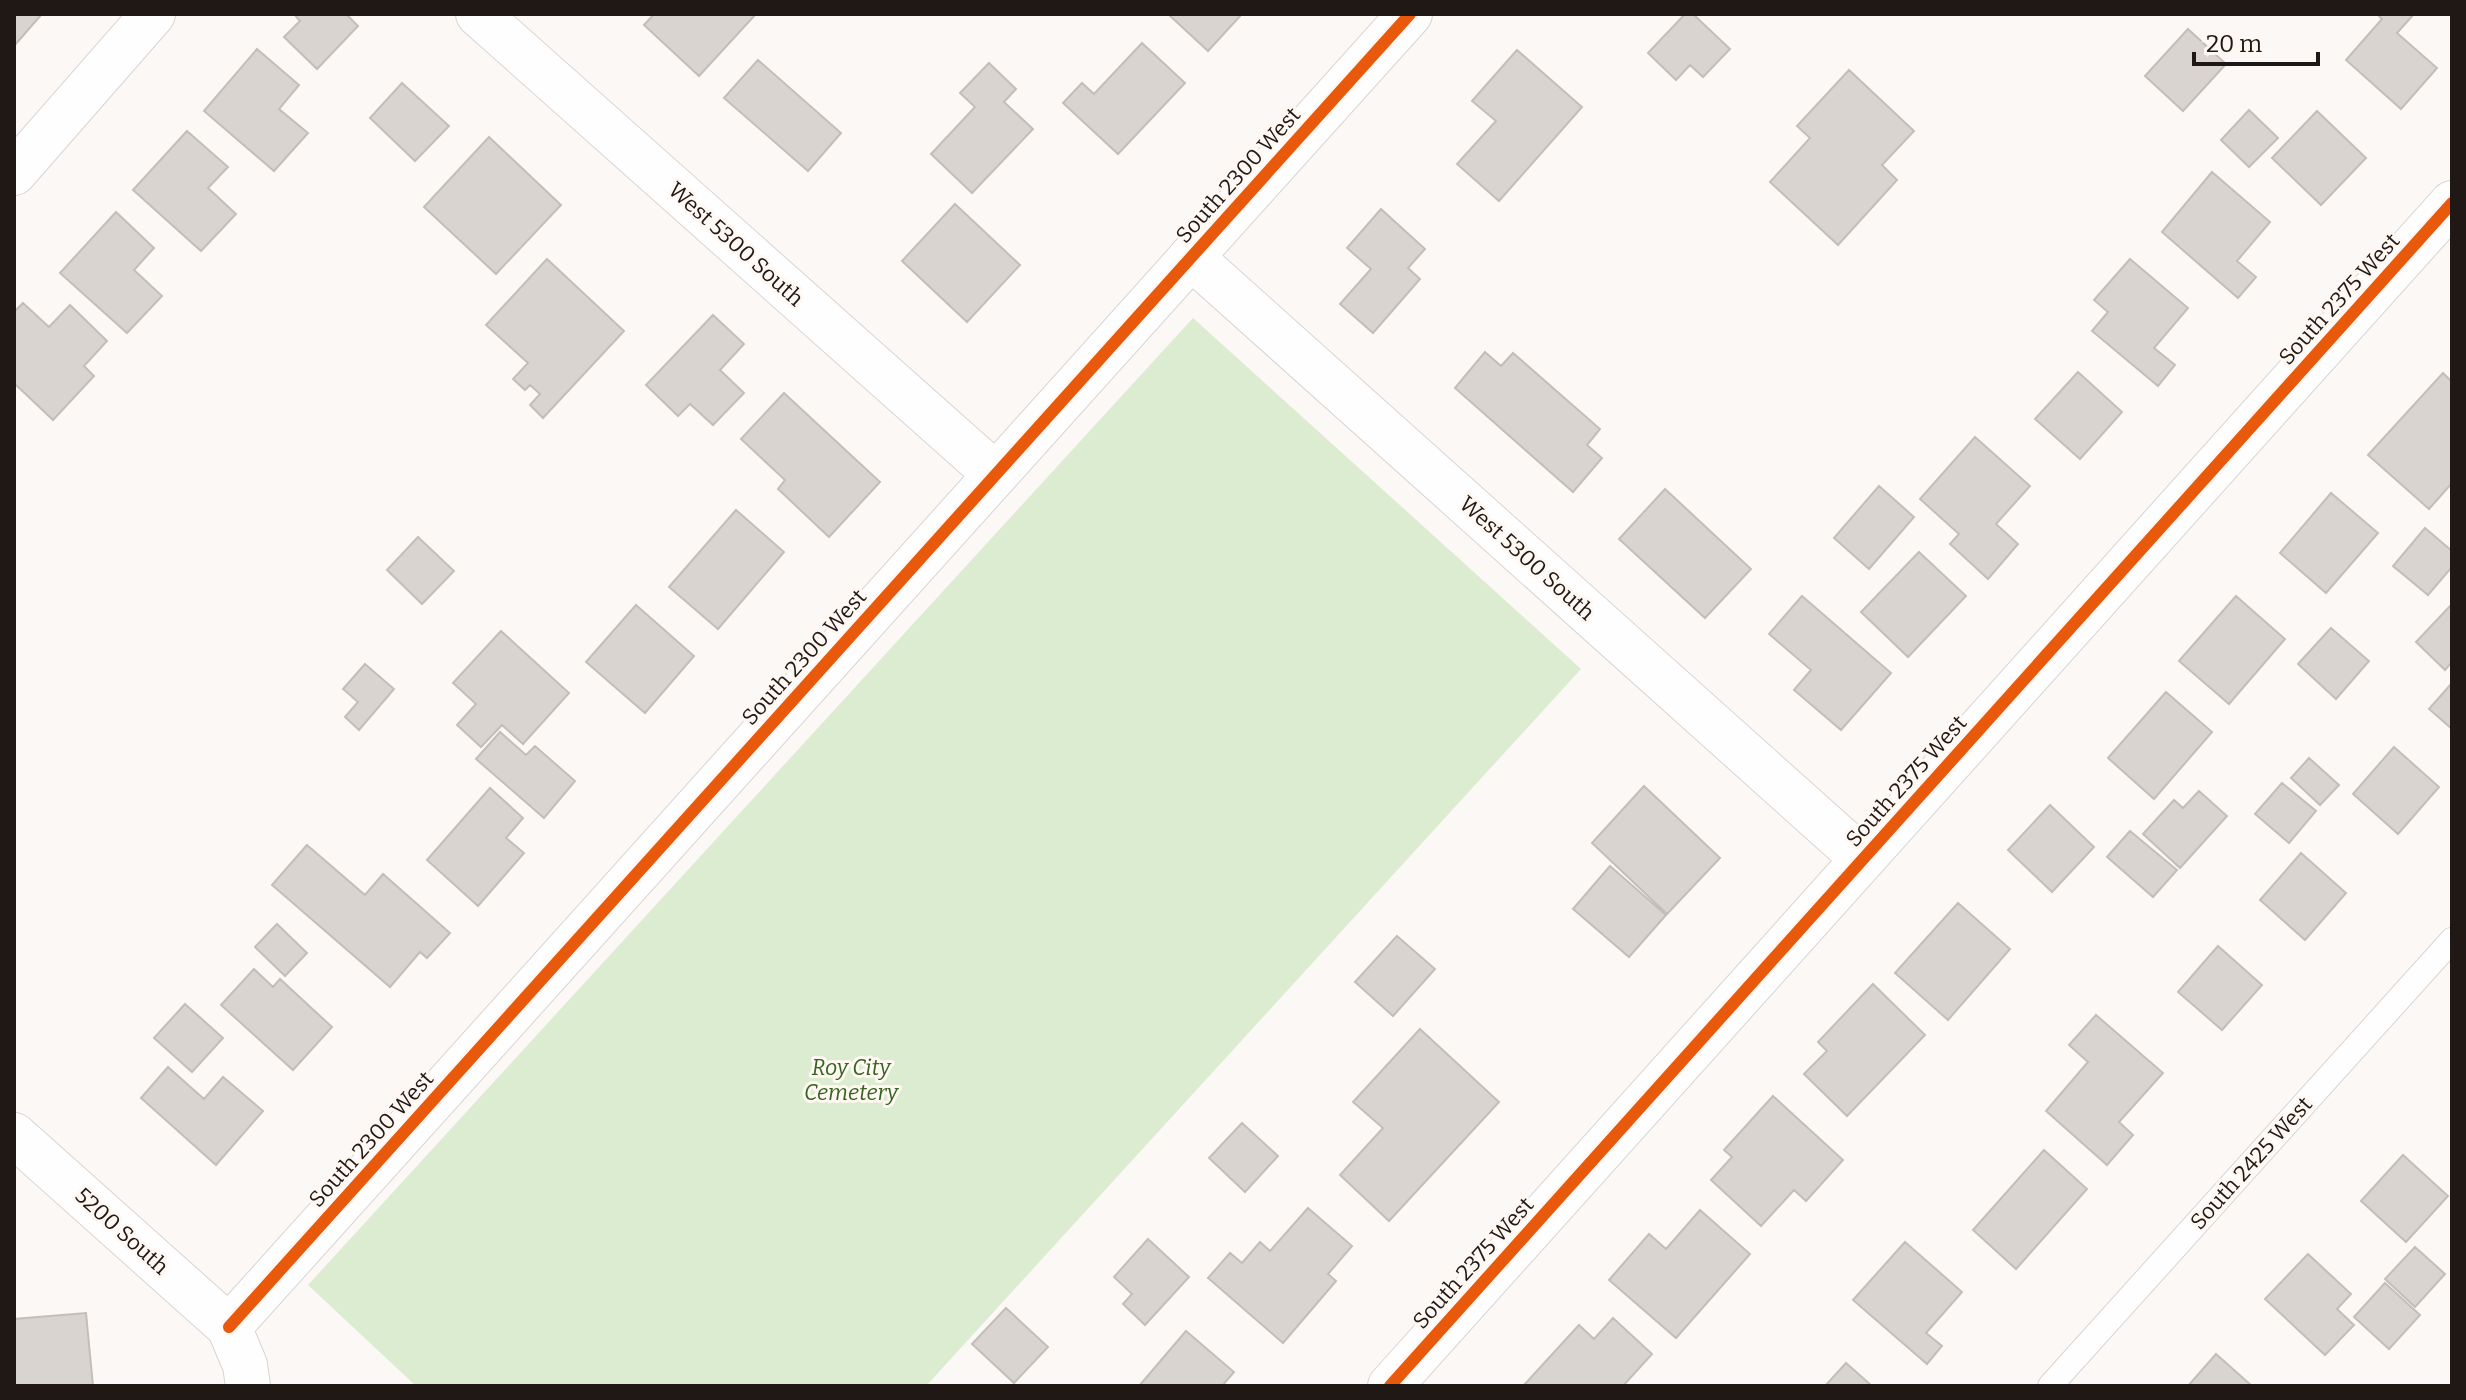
<svg xmlns="http://www.w3.org/2000/svg" width="2466" height="1400" viewBox="0 0 2466 1400" font-family="Bitter,serif">
<style>
.green{fill:#dbecd1}
.building{fill:#d9d4d0;stroke:#c3beba;stroke-width:2}
.lines{fill:none;stroke-linecap:round;stroke-linejoin:round}
.service-casing{stroke:#dad4d1;stroke-width:26}
.minor-casing{stroke:#dad4d1;stroke-width:46}
.tertiary-casing{stroke:#dad4d1;stroke-width:46}
.service{stroke:#fffefe;stroke-width:24}
.minor{stroke:#fffefe;stroke-width:44}
.tertiary{stroke:#fffefe;stroke-width:44}
.cycleway-casing{stroke:#fff7f2;stroke-width:17}
.cycleway{stroke:#e8590c;stroke-width:12}
.labels{text-anchor:middle;dominant-baseline:central;stroke-width:6;stroke-linejoin:round;paint-order:stroke}
.street-label{font-size:22px;fill:#1f1814;stroke:#fff7f2}
.park-label{font-size:22px;font-style:italic;fill:#35631f;stroke:#fff7f2}
</style>
<rect width="100%" height="100%" fill="#fcf8f5"/>
<path class="green" d="M 1193,318 L 1581,669 L 926,1386 L 416,1386 L 308,1285 Z"/>
<path class="building" d="M 14,14 L 42,14 L 14,46 Z
M 294,14 L 346,14 L 358,26 L 317,69 L 284,37 L 300,21 Z
M 654,14 L 756,14 L 699,76 L 644,25 Z
M 1168,14 L 1242,14 L 1208,51 Z
M 1685,14 L 1693,14 L 1730,49 L 1703,77 L 1690,65 L 1676,80 L 1648,53 Z
M 2377,14 L 2414,14 L 2397,33 L 2437,68 L 2401,109 L 2346,60 L 2382,19 Z
M 2188,29 L 2226,64 L 2183,111 L 2145,76 Z
M 1142,43 L 1185,83 L 1118,154 L 1063,103 L 1082,83 L 1094,94 Z
M 257,49 L 299,85 L 279,109 L 308,133 L 274,171 L 204,111 Z
M 1517,50 L 1582,107 L 1499,201 L 1457,164 L 1496,121 L 1472,101 Z
M 758,60 L 841,133 L 808,171 L 724,98 Z
M 989,63 L 1016,89 L 1004,102 L 1033,129 L 972,193 L 931,154 L 975,107 L 960,93 Z
M 1849,70 L 1914,131 L 1882,165 L 1897,180 L 1838,245 L 1770,182 L 1810,138 L 1797,126 Z
M 402,83 L 449,126 L 415,161 L 370,118 Z
M 2249,110 L 2278,138 L 2249,167 L 2221,140 Z
M 2317,111 L 2366,158 L 2321,205 L 2272,158 Z
M 187,131 L 228,167 L 208,188 L 236,214 L 201,251 L 133,190 Z
M 489,137 L 561,205 L 496,274 L 424,207 Z
M 2212,172 L 2270,222 L 2237,261 L 2256,277 L 2238,298 L 2162,232 Z
M 955,204 L 1020,265 L 967,322 L 902,261 Z
M 1381,209 L 1425,249 L 1408,268 L 1420,279 L 1373,333 L 1340,304 L 1371,269 L 1347,248 Z
M 116,212 L 154,248 L 134,270 L 162,296 L 127,333 L 60,273 Z
M 547,259 L 624,331 L 543,418 L 530,405 L 540,394 L 530,385 L 525,390 L 513,379 L 528,363 L 486,325 Z
M 2130,259 L 2188,308 L 2154,348 L 2175,365 L 2158,386 L 2092,331 L 2108,312 L 2094,300 Z
M 23,303 L 49,327 L 70,305 L 107,341 L 84,366 L 94,376 L 53,420 L 14,383 L 14,312 Z
M 713,315 L 744,344 L 720,370 L 744,393 L 713,425 L 690,404 L 678,416 L 646,385 Z
M 1485,352 L 1501,366 L 1513,353 L 1600,429 L 1587,445 L 1602,458 L 1573,492 L 1455,388 Z
M 2078,372 L 2122,412 L 2080,459 L 2035,419 Z
M 2443,373 L 2452,382 L 2452,483 L 2429,509 L 2368,455 Z
M 784,393 L 880,482 L 829,537 L 778,489 L 785,480 L 741,439 Z
M 1975,437 L 2030,486 L 1996,524 L 2018,544 L 1988,579 L 1950,544 L 1959,534 L 1920,499 Z
M 1879,486 L 1914,517 L 1869,569 L 1834,538 Z
M 1665,489 L 1751,569 L 1705,618 L 1619,539 Z
M 2331,493 L 2378,533 L 2326,593 L 2280,553 Z
M 736,510 L 784,552 L 718,629 L 669,587 Z
M 2425,528 L 2452,551 L 2452,567 L 2428,595 L 2393,566 Z
M 418,537 L 454,571 L 422,604 L 387,570 Z
M 1919,552 L 1966,596 L 1908,657 L 1861,612 Z
M 1802,596 L 1891,673 L 1841,730 L 1794,690 L 1811,670 L 1769,634 Z
M 2236,596 L 2285,639 L 2229,704 L 2179,661 Z
M 636,605 L 694,656 L 645,713 L 586,662 Z
M 2451,605 L 2452,662 L 2445,670 L 2416,642 Z
M 2331,628 L 2369,661 L 2336,699 L 2298,664 Z
M 501,631 L 569,693 L 523,744 L 502,725 L 481,747 L 457,725 L 476,704 L 453,683 Z
M 365,664 L 394,689 L 359,730 L 345,717 L 358,702 L 343,689 Z
M 2452,683 L 2452,729 L 2429,709 Z
M 2166,692 L 2212,732 L 2154,799 L 2108,758 Z
M 500,732 L 526,755 L 535,746 L 575,781 L 544,818 L 476,759 Z
M 2394,747 L 2439,787 L 2398,834 L 2353,794 Z
M 2309,758 L 2339,785 L 2320,805 L 2291,778 Z
M 2282,783 L 2316,811 L 2289,843 L 2255,814 Z
M 1644,786 L 1720,858 L 1667,914 L 1592,843 Z
M 490,788 L 523,818 L 506,838 L 524,853 L 478,906 L 427,860 Z
M 2199,791 L 2227,816 L 2180,868 L 2143,834 L 2174,800 L 2183,808 Z
M 2050,805 L 2094,847 L 2052,892 L 2008,850 Z
M 2130,831 L 2177,870 L 2153,897 L 2107,857 Z
M 307,845 L 365,895 L 383,874 L 450,933 L 427,958 L 420,952 L 390,987 L 272,885 Z
M 2301,853 L 2346,893 L 2305,940 L 2260,900 Z
M 1610,866 L 1666,915 L 1629,957 L 1573,909 Z
M 1958,903 L 2010,949 L 1948,1020 L 1895,973 Z
M 277,924 L 307,953 L 285,976 L 255,947 Z
M 1397,936 L 1435,969 L 1393,1016 L 1355,982 Z
M 2218,946 L 2262,985 L 2222,1030 L 2178,992 Z
M 254,969 L 273,987 L 280,979 L 332,1027 L 293,1070 L 221,1005 Z
M 1873,984 L 1925,1035 L 1847,1116 L 1804,1074 L 1827,1051 L 1818,1042 Z
M 185,1004 L 223,1038 L 192,1072 L 154,1038 Z
M 2096,1015 L 2163,1073 L 2119,1122 L 2133,1135 L 2107,1165 L 2046,1111 L 2088,1062 L 2069,1045 Z
M 1420,1029 L 1499,1102 L 1389,1221 L 1340,1175 L 1383,1128 L 1353,1102 Z
M 168,1067 L 204,1099 L 223,1077 L 263,1111 L 216,1165 L 141,1098 Z
M 1773,1096 L 1843,1160 L 1806,1201 L 1794,1190 L 1761,1226 L 1711,1180 L 1732,1157 L 1724,1150 Z
M 1242,1123 L 1278,1156 L 1245,1192 L 1209,1158 Z
M 2044,1150 L 2087,1189 L 2016,1269 L 1973,1230 Z
M 2403,1155 L 2448,1196 L 2406,1242 L 2361,1201 Z
M 1308,1208 L 1352,1246 L 1328,1274 L 1336,1281 L 1283,1343 L 1208,1278 L 1230,1253 L 1242,1263 L 1260,1242 L 1270,1251 Z
M 1700,1210 L 1750,1254 L 1676,1338 L 1609,1280 L 1649,1234 L 1666,1249 Z
M 1148,1239 L 1189,1277 L 1145,1325 L 1123,1304 L 1132,1294 L 1114,1277 Z
M 1905,1242 L 1962,1292 L 1926,1333 L 1942,1346 L 1927,1364 L 1853,1300 Z
M 2415,1247 L 2445,1274 L 2415,1307 L 2385,1279 Z
M 2308,1254 L 2351,1294 L 2337,1309 L 2354,1325 L 2325,1355 L 2265,1299 Z
M 2385,1283 L 2420,1315 L 2389,1349 L 2354,1317 Z
M 1006,1308 L 1048,1347 L 1014,1383 L 972,1344 Z
M 86,1313 L 93,1386 L 14,1386 L 14,1319 Z
M 1613,1318 L 1652,1354 L 1623,1386 L 1523,1386 L 1579,1325 L 1594,1339 Z
M 1186,1331 L 1234,1372 L 1222,1386 L 1139,1386 Z
M 2216,1354 L 2252,1386 L 2188,1386 Z
M 1846,1363 L 1872,1386 L 1825,1386 Z"/>
<g class="lines">
<g class="service-casing">
<path id="service" d="M 2050,1386 L 2452,940"/>
</g>
<g class="minor-casing">
<path id="minor" d="M 478,14 L 995,474
M 14,173 L 153,14
M 1191,257 L 1863,859
M 229,1327 L 245,1365 L 248,1386
M 1390,1386 L 2452,203"/>
</g>
<g class="tertiary-casing">
<path id="tertiary" d="M 14,1135 L 229,1327 L 1410,14"/>
</g>
<use href="#service" class="service"/>
<use href="#minor" class="minor"/>
<use href="#tertiary" class="tertiary"/>
<g class="cycleway-casing">
<path id="cycleway" d="M 229,1327 L 1410,14
M 1390,1386 L 2452,203"/>
</g>
<use href="#cycleway" class="cycleway"/>
</g>
<g class="labels">
<g class="street-label">
<text transform="translate(1238 175) rotate(-48)">South 2300 West</text>
<text transform="translate(736 244) rotate(42)">West 5300 South</text>
<text transform="translate(2339 299) rotate(-48)">South 2375 West</text>
<text transform="translate(1527 558) rotate(42)">West 5300 South</text>
<text transform="translate(804 657) rotate(-48)">South 2300 West</text>
<text transform="translate(1906 781) rotate(-48)">South 2375 West</text>
<text transform="translate(371 1139) rotate(-48)">South 2300 West</text>
<text transform="translate(2251 1163) rotate(-48)">South 2425 West</text>
<text transform="translate(122 1231) rotate(42)">5200 South</text>
<text transform="translate(1473 1263) rotate(-48)">South 2375 West</text>
</g>
<g class="park-label">
<text x="851" y="1067">Roy City<tspan x="851" dy="25">Cemetery</tspan></text>
</g>
</g>
<rect width="2466" height="1400" fill="none" stroke="#1f1814" stroke-width="32"/>
<path d="M2194 52v12h124v-12" fill="none" stroke="#1f1814" stroke-width="4"/>
<text x="2206" y="52" font-size="24" fill="#1f1814" stroke="#fff7f2" stroke-width="6" paint-order="stroke">20 m</text>
</svg>
